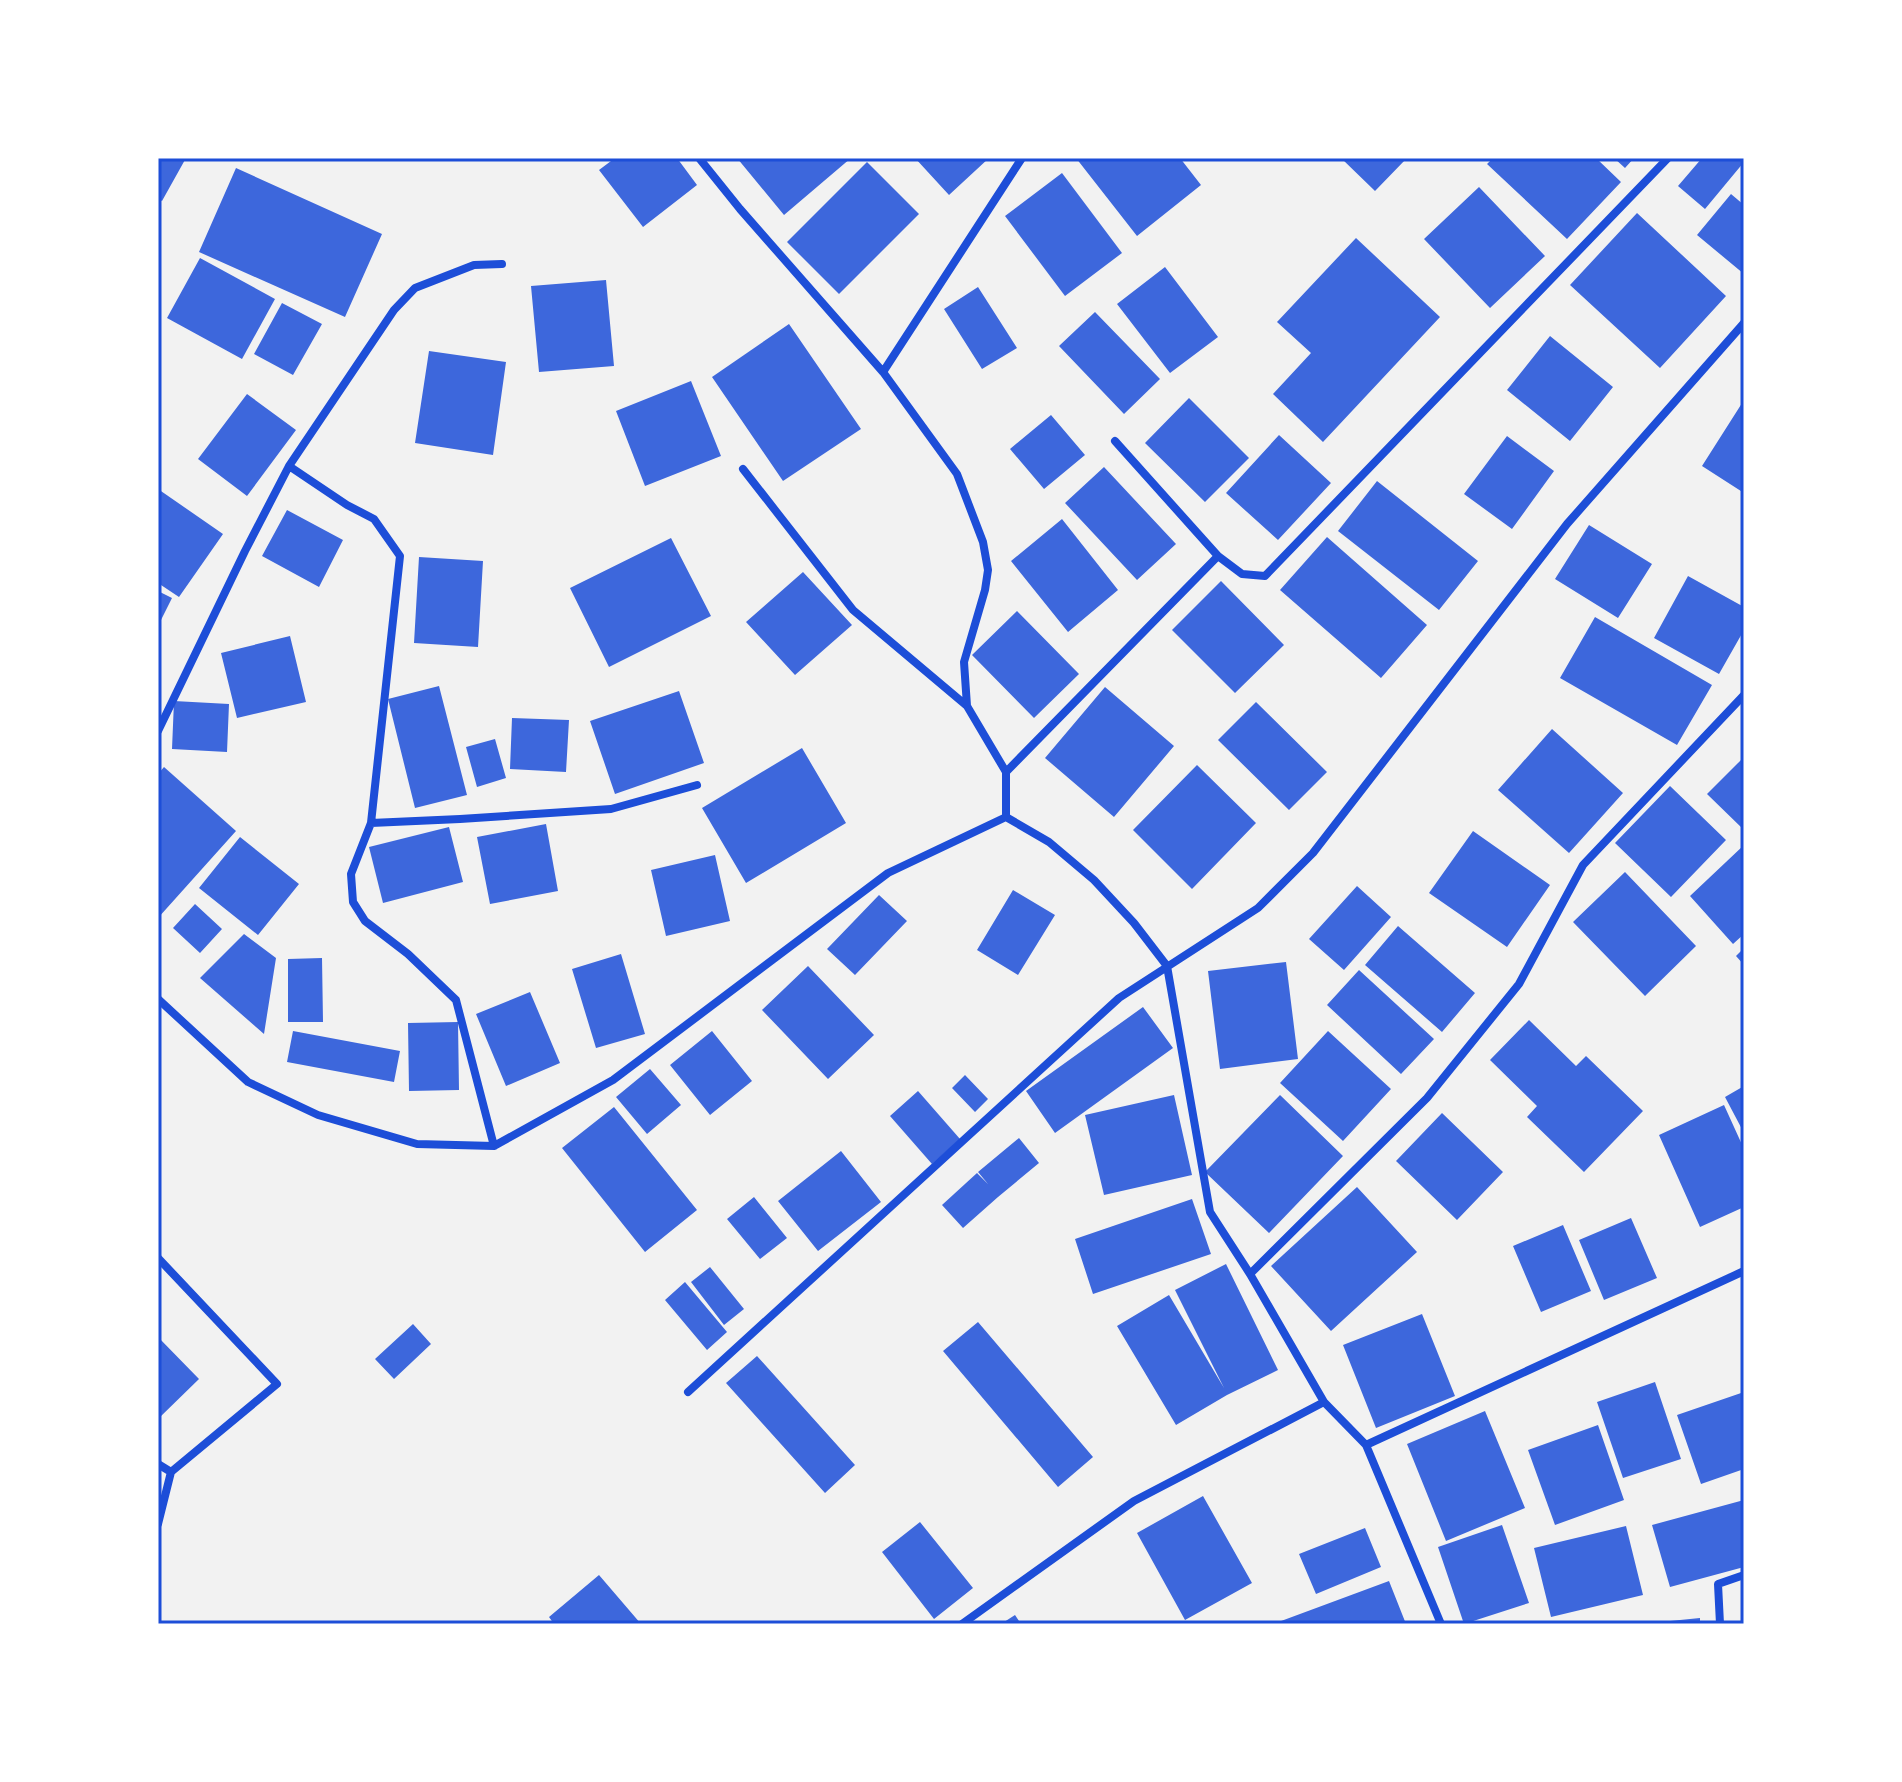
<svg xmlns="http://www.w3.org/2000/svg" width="1902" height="1782" viewBox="0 0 1902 1782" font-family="'Titillium Web',sans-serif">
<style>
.building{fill:#3d67dc}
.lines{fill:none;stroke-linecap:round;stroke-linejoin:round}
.minor{stroke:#1d4ed8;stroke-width:8}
.neatline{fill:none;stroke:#1d4ed8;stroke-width:3}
</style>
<rect width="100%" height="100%" fill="#f2f2f2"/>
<path class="building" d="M 158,158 L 186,158 L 162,201 L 158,199 Z
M 615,158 L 677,158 L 697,185 L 643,227 L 599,170 Z
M 737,158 L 851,158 L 784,215 Z
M 915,158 L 989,158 L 949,195 Z
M 1076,158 L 1180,158 L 1201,185 L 1137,236 Z
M 1341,158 L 1407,158 L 1375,191 Z
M 1493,158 L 1596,158 L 1621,182 L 1567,239 L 1487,164 Z
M 1614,158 L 1634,158 L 1625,168 Z
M 1702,158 L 1744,158 L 1744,162 L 1705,209 L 1678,186 Z
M 867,162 L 919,214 L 839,294 L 787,242 Z
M 236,168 L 382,234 L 345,317 L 199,252 Z
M 1062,173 L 1122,253 L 1065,296 L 1005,216 Z
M 1479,187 L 1545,256 L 1490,308 L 1424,239 Z
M 1731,194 L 1744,205 L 1744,274 L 1697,235 Z
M 1637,213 L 1726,296 L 1660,368 L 1570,285 Z
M 1356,238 L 1440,317 L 1323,442 L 1273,394 L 1311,353 L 1277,322 Z
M 200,258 L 275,299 L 242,359 L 167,318 Z
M 1165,267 L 1218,337 L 1170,373 L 1117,304 Z
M 606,280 L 614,366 L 539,372 L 531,286 Z
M 978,287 L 1017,348 L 982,369 L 944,309 Z
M 282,303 L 322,324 L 293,375 L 254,354 Z
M 1095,312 L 1160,379 L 1124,414 L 1059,346 Z
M 789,324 L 861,429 L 783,481 L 712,377 Z
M 1550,336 L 1613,387 L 1570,441 L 1507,390 Z
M 429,351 L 506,362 L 493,455 L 415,443 Z
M 691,381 L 721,456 L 645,486 L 616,411 Z
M 247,394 L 296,430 L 247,496 L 198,459 Z
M 1189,398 L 1249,458 L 1205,502 L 1145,443 Z
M 1744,400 L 1744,493 L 1702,466 Z
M 1051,415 L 1085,455 L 1044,489 L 1010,449 Z
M 1279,435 L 1331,483 L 1278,540 L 1226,493 Z
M 1507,436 L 1554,471 L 1512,529 L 1464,494 Z
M 1104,467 L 1176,544 L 1137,580 L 1065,503 Z
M 1377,481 L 1478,561 L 1439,610 L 1338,531 Z
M 158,489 L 223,534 L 179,597 L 158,583 Z
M 287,510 L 343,540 L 319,587 L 262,556 Z
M 1062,519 L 1118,590 L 1068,632 L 1011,561 Z
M 1589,525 L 1652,564 L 1618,618 L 1555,579 Z
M 1327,537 L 1427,625 L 1381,678 L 1280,590 Z
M 671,538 L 711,616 L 609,667 L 570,588 Z
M 419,557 L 483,561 L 478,647 L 414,643 Z
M 803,572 L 852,625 L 795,675 L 746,622 Z
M 1688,576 L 1744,607 L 1744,630 L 1719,674 L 1654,638 Z
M 1221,581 L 1284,645 L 1235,693 L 1172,630 Z
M 158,591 L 172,598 L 158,626 Z
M 1017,611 L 1079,674 L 1034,718 L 972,655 Z
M 1595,617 L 1712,685 L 1677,745 L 1560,678 Z
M 290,636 L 306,702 L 237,718 L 221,653 Z
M 439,686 L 467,795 L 415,808 L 388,699 Z
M 1105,687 L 1174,746 L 1114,817 L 1045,758 Z
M 679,691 L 704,763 L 615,794 L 590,721 Z
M 174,701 L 229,704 L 227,752 L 172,749 Z
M 1256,702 L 1327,772 L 1289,810 L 1218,740 Z
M 512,718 L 569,720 L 566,772 L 510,769 Z
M 1552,729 L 1623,793 L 1569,853 L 1498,790 Z
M 495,739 L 506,778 L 477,787 L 466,747 Z
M 802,748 L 846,823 L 746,883 L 702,808 Z
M 1744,757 L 1744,830 L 1707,794 Z
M 1197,765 L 1256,823 L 1192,889 L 1133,830 Z
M 164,767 L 236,831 L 158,918 L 158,774 Z
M 1670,786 L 1726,840 L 1671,897 L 1615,843 Z
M 546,824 L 558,891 L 490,904 L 477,837 Z
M 449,827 L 463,882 L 383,903 L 369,847 Z
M 1473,831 L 1550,885 L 1507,947 L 1429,893 Z
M 240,837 L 299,884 L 258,935 L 199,888 Z
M 1744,845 L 1744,934 L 1733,944 L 1690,896 Z
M 715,855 L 730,921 L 666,936 L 651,870 Z
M 1625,872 L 1696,946 L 1645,996 L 1573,922 Z
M 1357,886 L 1391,917 L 1344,970 L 1309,939 Z
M 1013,890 L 1055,915 L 1018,975 L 977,950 Z
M 879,895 L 907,921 L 855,975 L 827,949 Z
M 195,904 L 222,929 L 200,953 L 173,928 Z
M 1398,926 L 1475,993 L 1442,1032 L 1365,965 Z
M 244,934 L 276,958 L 264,1034 L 200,978 Z
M 1744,948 L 1744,965 L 1736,956 Z
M 621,954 L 645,1034 L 596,1048 L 572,969 Z
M 322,958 L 323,1022 L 288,1022 L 288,959 Z
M 1286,962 L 1298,1059 L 1220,1069 L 1208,971 Z
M 808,966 L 874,1035 L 828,1079 L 762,1010 Z
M 1359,970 L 1434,1039 L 1401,1074 L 1327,1005 Z
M 530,992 L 560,1063 L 506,1086 L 476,1014 Z
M 1143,1007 L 1173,1048 L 1055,1133 L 1026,1091 Z
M 1529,1020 L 1576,1066 L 1586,1056 L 1643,1111 L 1584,1172 L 1527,1117 L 1537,1106 L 1490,1060 Z
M 458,1022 L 459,1090 L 409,1091 L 408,1023 Z
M 293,1031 L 400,1051 L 394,1082 L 287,1062 Z
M 712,1031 L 752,1081 L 710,1115 L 670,1065 Z
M 1328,1031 L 1391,1089 L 1343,1141 L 1280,1083 Z
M 650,1069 L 681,1105 L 647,1134 L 616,1097 Z
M 965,1075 L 988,1099 L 975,1112 L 952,1088 Z
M 1744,1086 L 1744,1133 L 1725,1097 Z
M 918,1091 L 960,1139 L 932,1164 L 890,1116 Z
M 1174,1095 L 1192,1175 L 1104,1195 L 1085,1115 Z
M 1280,1095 L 1343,1156 L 1269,1233 L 1205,1172 Z
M 1724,1105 L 1744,1149 L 1744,1207 L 1700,1227 L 1659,1135 Z
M 614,1107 L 697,1210 L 645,1252 L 562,1148 Z
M 1442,1113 L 1503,1172 L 1457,1220 L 1396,1161 Z
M 1019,1138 L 1039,1163 L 998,1197 L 963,1228 L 942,1205 L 977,1173 L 988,1184 L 978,1172 Z
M 841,1151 L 881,1202 L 818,1251 L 778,1201 Z
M 1357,1187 L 1417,1252 L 1331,1331 L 1271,1266 Z
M 754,1197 L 787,1238 L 760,1259 L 727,1219 Z
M 1192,1199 L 1211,1254 L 1093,1294 L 1075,1239 Z
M 1631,1218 L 1657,1278 L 1604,1300 L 1579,1240 Z
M 1563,1225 L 1591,1291 L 1541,1312 L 1513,1246 Z
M 1226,1264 L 1278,1370 L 1227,1395 L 1176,1425 L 1117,1326 L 1169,1295 L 1224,1388 L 1175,1290 Z
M 710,1267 L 744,1309 L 724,1325 L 691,1282 Z
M 685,1282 L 727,1332 L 707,1350 L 665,1300 Z
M 1422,1314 L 1455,1396 L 1376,1428 L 1343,1345 Z
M 978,1322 L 1093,1457 L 1058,1487 L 943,1351 Z
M 413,1324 L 431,1344 L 394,1379 L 375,1359 Z
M 158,1337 L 199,1379 L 158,1419 Z
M 757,1356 L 855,1465 L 825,1493 L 726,1383 Z
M 1655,1382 L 1681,1459 L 1623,1478 L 1597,1402 Z
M 1744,1392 L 1744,1469 L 1701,1484 L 1677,1415 Z
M 1485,1411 L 1525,1508 L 1446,1541 L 1407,1444 Z
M 1598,1425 L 1624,1500 L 1555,1525 L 1528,1450 Z
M 1203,1496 L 1252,1583 L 1185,1620 L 1137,1533 Z
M 1744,1500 L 1744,1567 L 1670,1587 L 1652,1525 Z
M 920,1522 L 973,1588 L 934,1619 L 882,1552 Z
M 1502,1525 L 1529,1603 L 1464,1624 L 1438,1547 Z
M 1626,1526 L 1643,1595 L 1551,1617 L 1534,1548 Z
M 1365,1528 L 1381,1567 L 1316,1594 L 1299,1554 Z
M 599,1575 L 641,1624 L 554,1624 L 549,1617 Z
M 1389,1581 L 1406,1624 L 1273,1624 Z
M 1015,1615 L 1021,1624 L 1001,1624 Z
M 1700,1618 L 1700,1624 L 1660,1624 L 1660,1622 Z"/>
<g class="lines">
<path class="minor" d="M 699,158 L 740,209 L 883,372 L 957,474 L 983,542 L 988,570 L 985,590 L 964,662 L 967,706 L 1006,772 L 1006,817
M 883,372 L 1022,158
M 1115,441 L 1218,556 L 1242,574 L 1265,576 L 1668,158
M 289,466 L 347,505 L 374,519 L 400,556 L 371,823 L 351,874 L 353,902 L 365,921 L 408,954 L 456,1000 L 494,1146
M 743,469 L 853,610 L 967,706
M 158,731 L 245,551 L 289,466 L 394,310 L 415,288 L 474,265 L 502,264
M 1006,772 L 1218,556
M 1006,817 L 1049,842 L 1094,880 L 1134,923 L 1167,966 L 1210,1212 L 1250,1274 L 1324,1402 L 1366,1445 L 1441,1624
M 371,823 L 460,819 L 611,809 L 697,785
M 158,999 L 248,1082 L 318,1115 L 417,1144 L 494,1146 L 613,1080 L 888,873 L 1006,817
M 158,1258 L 277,1384 L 171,1472
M 1250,1274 L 1427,1098 L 1519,984 L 1583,865 L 1744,695
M 688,1392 L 1119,998 L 1258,908 L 1313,853 L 1567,524 L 1744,323
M 1366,1445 L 1744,1271
M 158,1464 L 171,1472 L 158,1524
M 962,1624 L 1134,1501 L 1324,1402
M 1720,1624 L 1718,1584 L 1744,1575"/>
</g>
<rect width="1902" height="1782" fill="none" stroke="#ffffff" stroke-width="320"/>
<rect x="160" y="160" width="1582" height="1462" class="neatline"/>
</svg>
